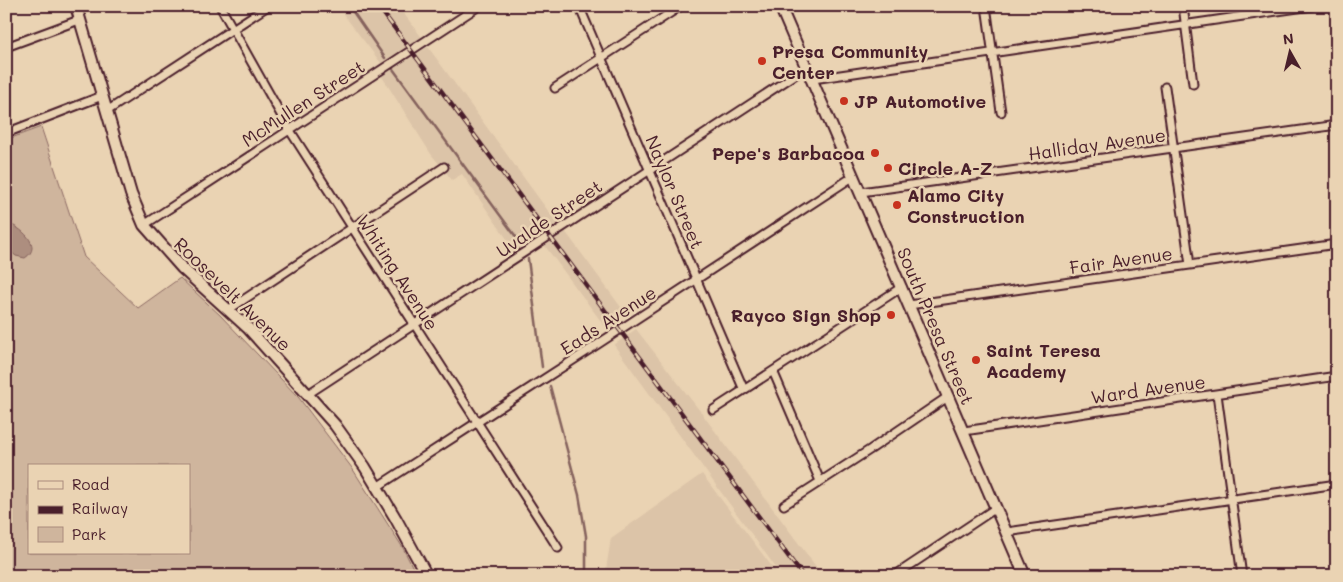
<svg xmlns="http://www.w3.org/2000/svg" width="1343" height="582" viewBox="0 0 1343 582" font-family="Mali,sans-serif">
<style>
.built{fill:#dcc4a8}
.green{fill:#cfb59d;stroke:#8c6a64;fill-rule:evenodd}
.water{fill:#ad8e7f;stroke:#85625d}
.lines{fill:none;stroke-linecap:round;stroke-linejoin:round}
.stream{stroke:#85625d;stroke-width:2.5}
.street-casing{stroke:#4a1f2b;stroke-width:11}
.secondary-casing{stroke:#4a1f2b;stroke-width:14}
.street{stroke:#ead3b3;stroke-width:7}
.secondary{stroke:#ead3b3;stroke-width:10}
.rail-casing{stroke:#4a1f2b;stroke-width:4.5}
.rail{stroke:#ead3b3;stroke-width:2.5;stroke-dasharray:8;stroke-linecap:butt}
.poi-dot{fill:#c8321e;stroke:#ead3b3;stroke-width:2}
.labels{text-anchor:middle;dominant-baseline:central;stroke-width:5;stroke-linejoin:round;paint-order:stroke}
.poi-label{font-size:18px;font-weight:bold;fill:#4a1f2b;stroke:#ead3b3;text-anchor:start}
.street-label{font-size:18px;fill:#4a1f2b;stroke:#ead3b3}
</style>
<rect width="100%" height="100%" fill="#ead3b3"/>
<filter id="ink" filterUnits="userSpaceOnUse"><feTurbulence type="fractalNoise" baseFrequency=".02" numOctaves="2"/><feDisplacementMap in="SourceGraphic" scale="10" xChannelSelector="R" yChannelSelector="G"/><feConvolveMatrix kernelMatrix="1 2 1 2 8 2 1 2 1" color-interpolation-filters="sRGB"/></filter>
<g filter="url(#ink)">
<path class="built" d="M 337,6 L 398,6 L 423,39 L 407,46 L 381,63 Z
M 428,47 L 557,223 L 516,252 L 462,174 L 452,180 L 431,154 L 381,75 Z
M 565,231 L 626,314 L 606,328 L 545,246 Z
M 636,329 L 700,411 L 823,576 L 782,576 L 614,345 Z
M 702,474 L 779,576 L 605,576 L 611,538 Z"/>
<path class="green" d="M 41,127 L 84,257 L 138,308 L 180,278 L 220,315 L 299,398 L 352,468 L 403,548 L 417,576 L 6,576 L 6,140 ZM 29,466 L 189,466 L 189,553 L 29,553 Z"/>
<path class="water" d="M 6,223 C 20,226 44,246 25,258 L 16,256 L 6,248 Z"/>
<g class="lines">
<path class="stream" d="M 349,6 L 385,58
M 393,69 L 522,245
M 528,259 L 542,367
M 550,386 L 579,495 L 586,536 L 586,576"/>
<g class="street-casing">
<path id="street" d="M 220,6 L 289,129 L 558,548
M 579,6 L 744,390
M 986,6 L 1001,112
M 1183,6 L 1193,84
M 6,47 L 79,20
M 813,79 L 1312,6
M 1165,87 L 1190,265
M 555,88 L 681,6
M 107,111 L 268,6
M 6,133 L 102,96
M 861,192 L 1337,125
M 144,225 L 479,6
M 909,305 L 1337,244
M 228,310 L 444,167
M 773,371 L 820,481
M 308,394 L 807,67
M 1217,394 L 1242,576
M 713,410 L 902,287
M 964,431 L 1337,376
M 377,487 L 595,346 L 854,176
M 784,505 L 871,449 L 949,396
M 1007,532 L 1337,484
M 894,576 L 996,508"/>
</g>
<g class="secondary-casing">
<path id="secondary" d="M 76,6 L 131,194 L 144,225 L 182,268 L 248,328 L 335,425 L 365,467 L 396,519 L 427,576
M 780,6 L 1025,576"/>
</g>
<use href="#street" class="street"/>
<use href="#secondary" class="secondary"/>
<g class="rail-casing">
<path id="rail" d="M 378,6 L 803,576"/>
</g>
<use href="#rail" class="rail"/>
</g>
</g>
<g class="poi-dot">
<circle cx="762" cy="61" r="5"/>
<circle cx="844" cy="101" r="5"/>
<circle cx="875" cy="153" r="5"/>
<circle cx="888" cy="168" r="5"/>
<circle cx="897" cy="205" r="5"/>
<circle cx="891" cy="315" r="5"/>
<circle cx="976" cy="360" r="5"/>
</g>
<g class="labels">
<g class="poi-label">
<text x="772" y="51">Presa Community<tspan x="772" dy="21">Center</tspan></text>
<text x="854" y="101">JP Automotive</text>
<text x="865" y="153" text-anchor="end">Pepe's Barbacoa</text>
<text x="898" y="168">Circle A-Z</text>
<text x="907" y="195">Alamo City<tspan x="907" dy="21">Construction</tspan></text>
<text x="881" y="315" text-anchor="end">Rayco Sign Shop</text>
<text x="986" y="350">Saint Teresa<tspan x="986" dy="21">Academy</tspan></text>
</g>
<g class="street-label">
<text transform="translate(303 103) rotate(-33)">McMullen Street</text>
<text transform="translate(1097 144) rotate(-8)">Halliday Avenue</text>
<text transform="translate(675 192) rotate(67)">Naylor Street</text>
<text transform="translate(549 218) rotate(-34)">Uvalde Street</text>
<text transform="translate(1121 260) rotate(-8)">Fair Avenue</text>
<text transform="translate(398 272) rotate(57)">Whiting Avenue</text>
<text transform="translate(233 294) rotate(44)">Roosevelt Avenue</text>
<text transform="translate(608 320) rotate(-33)">Eads Avenue</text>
<text transform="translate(936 326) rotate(67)">South Presa Street</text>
<text transform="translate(1148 389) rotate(-8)">Ward Avenue</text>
</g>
</g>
<rect width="1343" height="582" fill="none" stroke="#ead3b3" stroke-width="25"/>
<rect x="12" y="12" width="1318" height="557" fill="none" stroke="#4a1f2b" stroke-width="2" filter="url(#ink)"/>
<rect x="28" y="464" width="162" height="90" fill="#ead3b3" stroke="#aa8b7d"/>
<rect x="38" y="481" width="25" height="8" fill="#ead3b3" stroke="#aa8b7d"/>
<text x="72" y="490" font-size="15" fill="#4a1f2b">Road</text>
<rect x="38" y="506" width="25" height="8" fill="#4a1f2b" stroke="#aa8b7d"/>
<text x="72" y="514" font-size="15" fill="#4a1f2b">Railway</text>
<rect x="38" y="527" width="25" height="15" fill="#cfb59d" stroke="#aa8b7d"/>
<text x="72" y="540" font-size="15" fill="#4a1f2b">Park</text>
<g transform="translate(1290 52) rotate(352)" stroke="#ead3b3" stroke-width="4" paint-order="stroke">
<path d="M0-4L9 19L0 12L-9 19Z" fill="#4a1f2b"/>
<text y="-8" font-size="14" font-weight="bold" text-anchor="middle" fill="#4a1f2b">N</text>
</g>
</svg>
